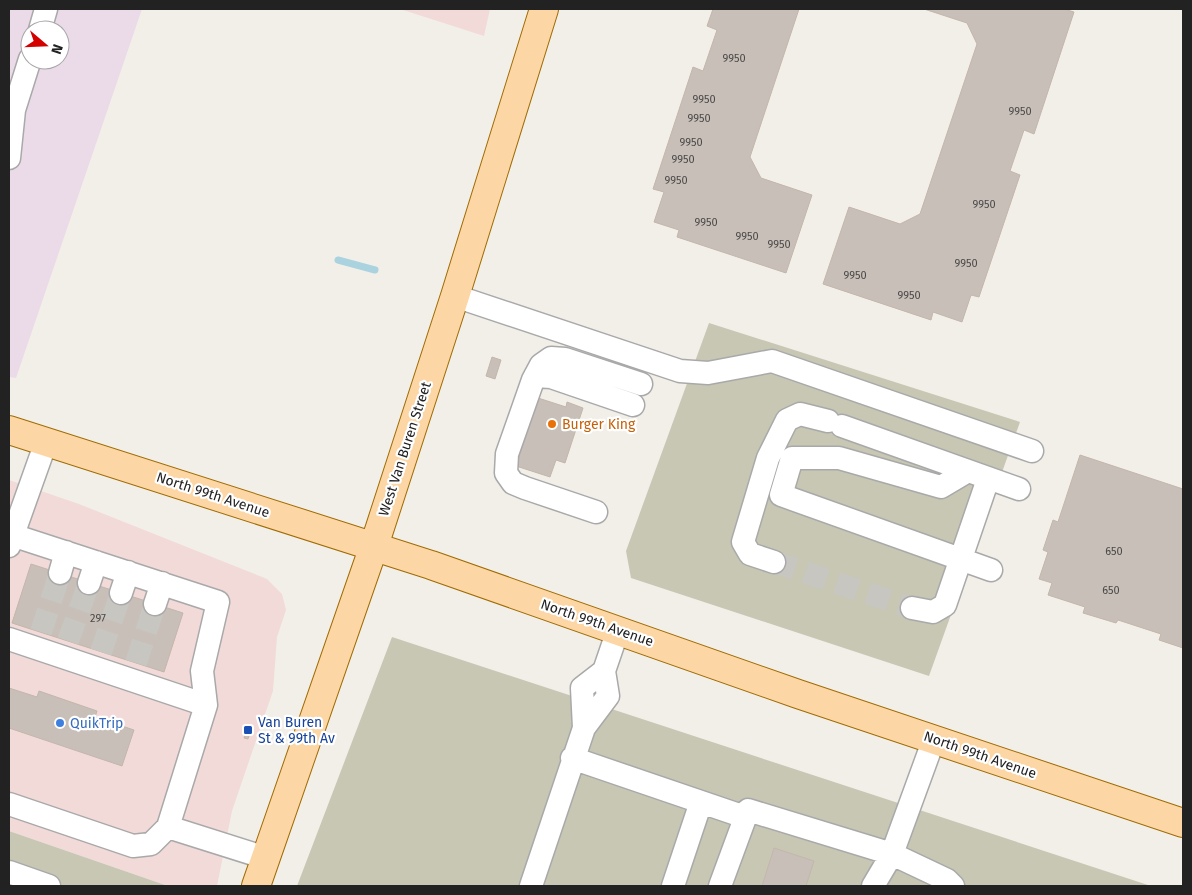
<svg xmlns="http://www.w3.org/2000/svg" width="1192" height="895" viewBox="0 0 1192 895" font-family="'Fira Sans',sans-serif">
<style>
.commercial{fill:#f2dad9}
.industrial{fill:#ebdbe8;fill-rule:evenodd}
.construction{fill:#c7c7b4}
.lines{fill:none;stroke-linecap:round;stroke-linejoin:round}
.stream{stroke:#aad3df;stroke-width:7}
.building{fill:#c7bfb8;stroke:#c4b6ab}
.minor-tunnel{stroke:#c8c6c1;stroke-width:22;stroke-dasharray:22 11;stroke-linecap:butt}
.minor-casing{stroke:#a9a9a9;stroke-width:25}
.major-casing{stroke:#a06b00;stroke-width:30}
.minor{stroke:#fff;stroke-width:22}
.major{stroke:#fcd6a4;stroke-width:28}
.food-dot{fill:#e8710a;stroke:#fff;stroke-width:2}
.shop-dot{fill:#3f7fe0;stroke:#fff;stroke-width:2}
.transit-dot{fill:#1a4fb4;stroke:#fff;stroke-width:2}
.labels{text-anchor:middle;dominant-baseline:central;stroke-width:4.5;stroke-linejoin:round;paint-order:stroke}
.number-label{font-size:11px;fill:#4b4948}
.food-label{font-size:14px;fill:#c56008;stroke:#fff;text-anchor:start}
.street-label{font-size:14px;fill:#222;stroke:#fff}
.transit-label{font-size:14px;fill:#164399;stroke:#fff;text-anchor:start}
.shop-label{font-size:14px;fill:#366cbe;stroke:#fff;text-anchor:start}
</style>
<rect width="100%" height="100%" fill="#f2efe9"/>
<path class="commercial" d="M 400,9 L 490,9 L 484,36 Z
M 9,480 L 79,504 L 267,579 L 282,594 L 286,610 L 277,637 L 273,691 L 232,811 L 217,886 L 168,886 L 9,831 Z"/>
<path class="industrial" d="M 9,9 L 142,9 L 16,378 L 9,377 ZM 30,30 L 60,30 L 60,60 L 30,60 Z"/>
<path class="construction" d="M 709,323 L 1020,422 L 929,676 L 631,578 L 626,551 Z
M 392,637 L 1151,886 L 297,886 Z
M 9,831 L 168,886 L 9,886 Z"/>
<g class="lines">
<path class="stream" d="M 338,260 L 375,270"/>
</g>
<path class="building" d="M 713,9 L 799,9 L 750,157 L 761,178 L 812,195 L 786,273 L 677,237 L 679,230 L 654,222 L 664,192 L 653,189 L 693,67 L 703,71 L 717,30 L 707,26 Z
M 924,9 L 1064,9 L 1074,12 L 1034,134 L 1024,130 L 1010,171 L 1020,175 L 979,297 L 971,295 L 962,322 L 933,312 L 931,320 L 823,284 L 849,207 L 900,224 L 920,214 L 977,44 L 967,23 Z
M 492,357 L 501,360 L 495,379 L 486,376 Z
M 535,397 L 566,407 L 567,402 L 583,408 L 565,463 L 556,460 L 550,477 L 516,466 L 525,439 L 521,438 Z
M 1080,455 L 1183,489 L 1183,648 L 1159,640 L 1161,634 L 1118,620 L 1116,623 L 1083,613 L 1085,607 L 1048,595 L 1052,583 L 1039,579 L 1048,552 L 1043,550 L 1053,520 L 1058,522 Z
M 31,564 L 183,613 L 164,672 L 12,623 Z
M 9,688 L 37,697 L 39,691 L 97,711 L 95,717 L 134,730 L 122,766 L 9,728 Z
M 248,726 L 252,727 L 248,739 L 244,738 Z
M 774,848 L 814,861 L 806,886 L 762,886 Z"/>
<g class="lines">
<path class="minor-tunnel" d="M 774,562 L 912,608
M 41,632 L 60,573
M 68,641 L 89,583
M 101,652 L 121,593
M 136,663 L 155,604"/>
<g class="minor-casing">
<path id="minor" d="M 40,30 L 46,9
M 9,158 L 14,110 L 30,59
M 455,296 L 680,371 L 708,373 L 772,361 L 1032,451
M 535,376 L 551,377 L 633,405
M 842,426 L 1019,489
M 968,471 L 941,487 L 839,458 L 792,458 L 781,495 L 991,570
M 596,512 L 525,488 L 513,483 L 506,473 L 507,454 L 533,380 L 541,365 L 551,358 L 565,359 L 641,384
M 9,534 L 218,602 L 202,671 L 206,705 L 168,827 L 266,858
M 9,546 L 46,442
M 774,562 L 750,554 L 743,542 L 768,458 L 787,420 L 800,414 L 828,421
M 60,573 L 66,552
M 89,583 L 96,562
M 121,593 L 128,572
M 155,604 L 162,583
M 912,608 L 933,612 L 945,605 L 988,479
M 9,639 L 206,705
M 584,728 L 582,688 L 604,671
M 572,758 L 745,817
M 9,804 L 133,846 L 151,844 L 168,827
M 9,872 L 49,886
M 531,886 L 584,728 L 608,696 L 604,671 L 618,630
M 673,886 L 701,802
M 720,886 L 748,810 L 892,854 L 947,880 L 953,886
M 873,886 L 892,854 L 934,739"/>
</g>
<g class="major-casing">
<path id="major" d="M 9,430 L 431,565 L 798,694 L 1183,823
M 256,886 L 374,546 L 455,296 L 544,9"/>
</g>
<use href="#minor" class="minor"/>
<use href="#major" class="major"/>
</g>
<circle class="food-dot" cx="552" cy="424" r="5"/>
<circle class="shop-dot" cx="60" cy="723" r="5"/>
<rect class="transit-dot" x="243" y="725" width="10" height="10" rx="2.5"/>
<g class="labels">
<g class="number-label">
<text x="734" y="58">9950</text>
<text x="704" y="99">9950</text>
<text x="1020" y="111">9950</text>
<text x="699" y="118">9950</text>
<text x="691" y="142">9950</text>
<text x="683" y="159">9950</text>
<text x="676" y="180">9950</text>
<text x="984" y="204">9950</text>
<text x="706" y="222">9950</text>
<text x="747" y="236">9950</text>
<text x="779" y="244">9950</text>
<text x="966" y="263">9950</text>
<text x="855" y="275">9950</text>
<text x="909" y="295">9950</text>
<text x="1114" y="551">650</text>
<text x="1111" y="590">650</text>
<text x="98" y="618">297</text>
</g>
<g class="food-label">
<text x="562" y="424">Burger King</text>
</g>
<g class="street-label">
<text transform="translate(405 449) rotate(-72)">West Van Buren Street</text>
<text transform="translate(213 495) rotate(18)">North 99th Avenue</text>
<text transform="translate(597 623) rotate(19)">North 99th Avenue</text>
<text transform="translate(980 755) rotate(19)">North 99th Avenue</text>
</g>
<g class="transit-label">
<text x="258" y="722">Van Buren<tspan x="258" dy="16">St &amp; 99th Av</tspan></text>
</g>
<g class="shop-label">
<text x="70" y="723">QuikTrip</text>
</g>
</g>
<rect width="1192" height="895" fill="none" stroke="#222222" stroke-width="20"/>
<g transform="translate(45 45) rotate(109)"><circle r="24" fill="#ffffff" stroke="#a7a7a7"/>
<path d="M0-4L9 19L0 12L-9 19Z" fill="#d40000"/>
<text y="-8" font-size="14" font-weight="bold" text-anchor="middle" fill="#222222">N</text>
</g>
</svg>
